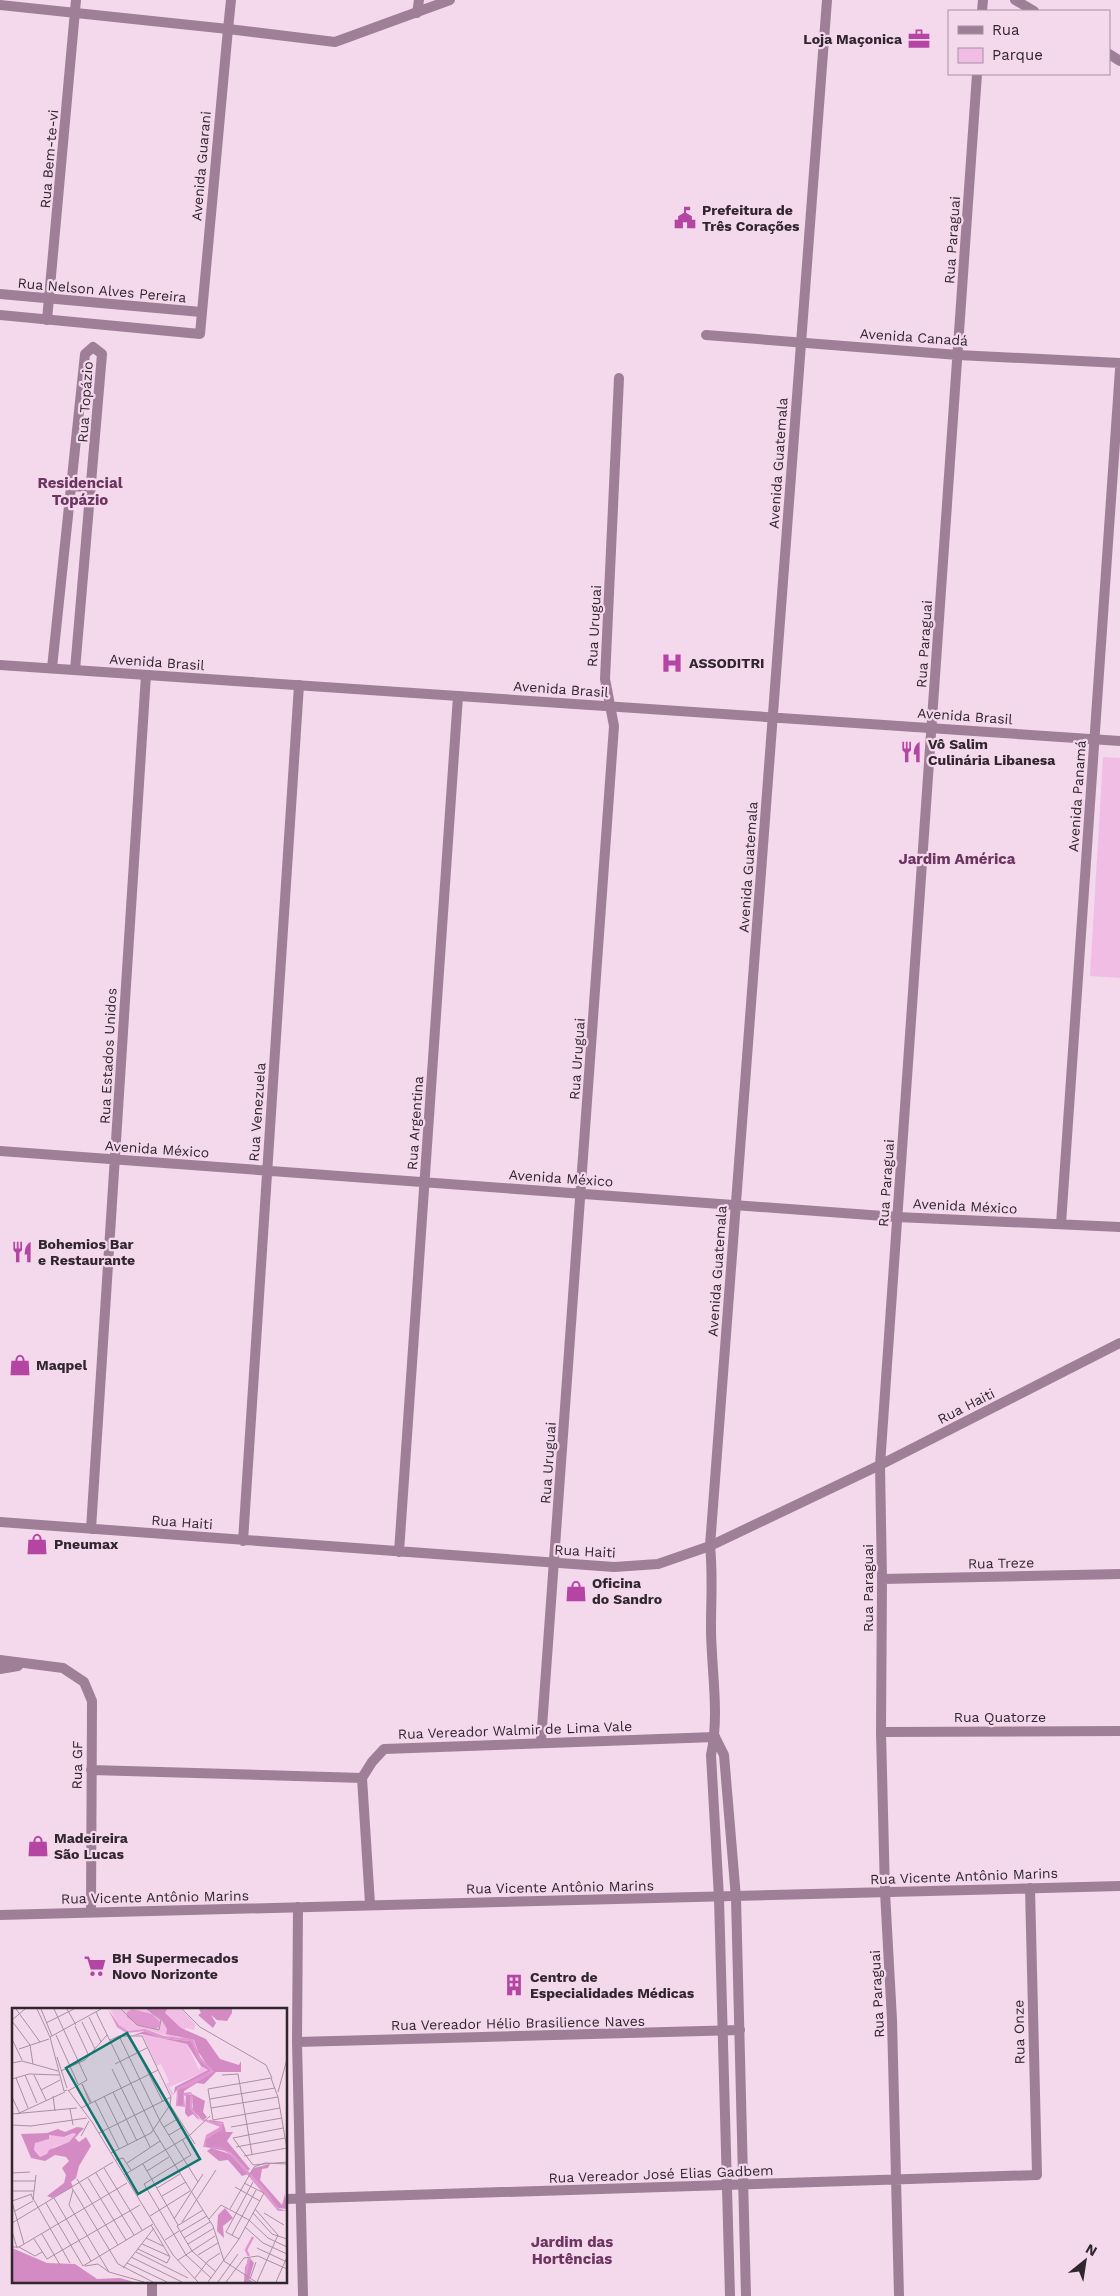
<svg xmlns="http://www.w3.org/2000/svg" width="1120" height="2296" viewBox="0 0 1120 2296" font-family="'Work Sans',sans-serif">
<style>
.green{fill:#f1bde5}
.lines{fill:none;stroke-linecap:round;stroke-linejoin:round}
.minor{stroke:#9f7f97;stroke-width:10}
.tertiary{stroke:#9f7f97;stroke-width:10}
.labels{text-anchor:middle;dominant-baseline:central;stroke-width:4.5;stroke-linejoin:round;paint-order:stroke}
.poi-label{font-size:14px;font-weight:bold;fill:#30262e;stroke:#f4d9ed;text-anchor:start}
.street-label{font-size:14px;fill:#30262e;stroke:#f4d9ed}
.neighbourhood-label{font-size:15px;font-weight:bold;fill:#6c3461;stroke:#f4d9ed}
.inset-river{fill:none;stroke:#e097d0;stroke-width:2.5}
.inset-road{fill:none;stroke:#a691a1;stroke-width:1}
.view{fill:#0f766e;fill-opacity:0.15;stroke:#0f766e;stroke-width:2.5}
.inset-edge{fill:none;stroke:#30262e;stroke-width:2.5}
</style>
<rect width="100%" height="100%" fill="#f4d9ed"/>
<path class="green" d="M 1103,757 L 1120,758 L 1120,978 L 1090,976 Z"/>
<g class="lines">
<path class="minor" d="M 1015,0 L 1034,11
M 0,5 L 228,29 L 231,0
M 982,11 L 983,0
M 417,13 L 419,0
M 1109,54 L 1120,61
M 47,320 L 76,0
M 706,335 L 958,355 L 1120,363
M 70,486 L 92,487
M 69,500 L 91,502
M 52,668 L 85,354 L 93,347 L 102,354 L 75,670
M 0,1151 L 897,1217 L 1120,1227
M 1061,1224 L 1120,369
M 0,1522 L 614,1567 L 658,1564 L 710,1546 L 880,1465 L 1120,1343
M 91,1529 L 146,675
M 243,1541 L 299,685
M 399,1552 L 458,696
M 882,1579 L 1120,1574
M 0,1660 L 63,1668 L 84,1682 L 92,1701 L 91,1912
M 0,1669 L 18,1666
M 881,1732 L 1120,1731
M 541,1741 L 614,726 L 605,679 L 619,378
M 91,1770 L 362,1778
M 362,1778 L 372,1762 L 384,1749 L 715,1737
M 362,1778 L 370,1904
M 298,1907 L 297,2042 L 303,2296
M 0,1915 L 1120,1886
M 297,2042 L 740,2030
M 286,2199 L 1037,2175 L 1030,1888
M 152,2282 L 152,2296
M 899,2296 L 892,2020 L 885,1892 L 881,1732 L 882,1579 L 880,1465 L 977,74"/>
<path class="tertiary" d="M 0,294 L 201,312
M 0,315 L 200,334 L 228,29 L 335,42 L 450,0
M 0,665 L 1120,741
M 715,1737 L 724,1755 L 736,1898 L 746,2296
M 730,2296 L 719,1898 L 711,1755 C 720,1713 711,1669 711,1627 C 711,1600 713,1573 710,1546 L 827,0"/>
</g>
<defs>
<g id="office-bare" transform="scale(1.725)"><path d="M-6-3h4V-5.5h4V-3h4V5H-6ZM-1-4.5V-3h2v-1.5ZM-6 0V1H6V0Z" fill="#b545a2" stroke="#f4d9ed" stroke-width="2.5" paint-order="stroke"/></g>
<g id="civic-bare" transform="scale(1.725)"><path d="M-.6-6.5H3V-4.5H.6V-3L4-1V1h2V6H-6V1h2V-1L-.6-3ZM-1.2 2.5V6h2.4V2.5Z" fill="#b545a2" stroke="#f4d9ed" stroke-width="2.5" paint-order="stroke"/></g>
<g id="hospital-bare" transform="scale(1.725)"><path d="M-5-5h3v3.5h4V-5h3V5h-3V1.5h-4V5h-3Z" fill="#b545a2" stroke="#f4d9ed" stroke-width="2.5" paint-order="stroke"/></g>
<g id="restaurant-bare" transform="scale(1.725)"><path d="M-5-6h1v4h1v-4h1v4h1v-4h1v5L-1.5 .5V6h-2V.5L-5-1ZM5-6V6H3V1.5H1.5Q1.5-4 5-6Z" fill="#b545a2" stroke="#f4d9ed" stroke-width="2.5" paint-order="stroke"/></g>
<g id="shop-bare" transform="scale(1.725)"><path d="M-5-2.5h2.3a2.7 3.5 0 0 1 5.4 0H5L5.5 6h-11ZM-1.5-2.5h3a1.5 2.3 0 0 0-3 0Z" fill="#b545a2" stroke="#f4d9ed" stroke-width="2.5" paint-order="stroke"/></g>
<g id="supermarket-bare" transform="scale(1.725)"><path d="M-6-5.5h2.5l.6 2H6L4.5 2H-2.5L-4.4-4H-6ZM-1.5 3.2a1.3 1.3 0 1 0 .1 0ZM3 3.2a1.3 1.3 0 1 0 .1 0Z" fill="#b545a2" stroke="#f4d9ed" stroke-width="2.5" paint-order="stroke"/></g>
<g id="building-bare" transform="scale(1.725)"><path d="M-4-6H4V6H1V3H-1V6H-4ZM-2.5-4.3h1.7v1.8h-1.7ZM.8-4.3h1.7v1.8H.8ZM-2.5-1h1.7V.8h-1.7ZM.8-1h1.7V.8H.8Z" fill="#b545a2" stroke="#f4d9ed" stroke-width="2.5" paint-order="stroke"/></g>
</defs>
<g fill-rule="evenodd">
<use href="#office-bare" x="919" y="39"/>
<use href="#civic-bare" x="685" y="218"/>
<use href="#hospital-bare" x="672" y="663"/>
<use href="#restaurant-bare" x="911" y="752"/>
<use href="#restaurant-bare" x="22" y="1252"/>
<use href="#shop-bare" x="20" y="1365"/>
<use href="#shop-bare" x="37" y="1544"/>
<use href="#shop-bare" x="576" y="1591"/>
<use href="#shop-bare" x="38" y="1846"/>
<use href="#supermarket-bare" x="95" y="1966"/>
<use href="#building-bare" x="514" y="1985"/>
</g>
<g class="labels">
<g class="poi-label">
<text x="902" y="39" text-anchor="end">Loja Maçonica</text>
<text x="702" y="210">Prefeitura de<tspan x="702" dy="16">Três Corações</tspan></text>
<text x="689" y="663">ASSODITRI</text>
<text x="928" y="744">Vô Salim<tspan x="928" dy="16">Culinária Libanesa</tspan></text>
<text x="38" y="1244">Bohemios Bar<tspan x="38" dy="16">e Restaurante</tspan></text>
<text x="36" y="1365">Maqpel</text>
<text x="54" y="1544">Pneumax</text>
<text x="592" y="1583">Oficina<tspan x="592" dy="16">do Sandro</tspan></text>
<text x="54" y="1838">Madeireira<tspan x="54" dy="16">São Lucas</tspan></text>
<text x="112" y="1958">BH Supermecados<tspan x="112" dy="16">Novo Norizonte</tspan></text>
<text x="530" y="1977">Centro de<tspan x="530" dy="16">Especialidades Médicas</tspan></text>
</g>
<g class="street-label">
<text transform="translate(49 159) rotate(-85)">Rua Bem-te-vi</text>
<text transform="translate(201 166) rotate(-85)">Avenida Guarani</text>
<text transform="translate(952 240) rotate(-86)">Rua Paraguai</text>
<text transform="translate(102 290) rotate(5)">Rua Nelson Alves Pereira</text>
<text transform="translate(914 337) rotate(4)">Avenida Canadá</text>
<text transform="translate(85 402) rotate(-86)">Rua Topázio</text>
<text transform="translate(778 463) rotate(-86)">Avenida Guatemala</text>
<text transform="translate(594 626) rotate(-87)">Rua Uruguai</text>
<text transform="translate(924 644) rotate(-86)">Rua Paraguai</text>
<text transform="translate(157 662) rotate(4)">Avenida Brasil</text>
<text transform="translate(561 689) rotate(4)">Avenida Brasil</text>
<text transform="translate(965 716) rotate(4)">Avenida Brasil</text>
<text transform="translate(1077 796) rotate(-86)">Avenida Panamá</text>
<text transform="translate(748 867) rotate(-86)">Avenida Guatemala</text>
<text transform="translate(108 1056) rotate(-87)">Rua Estados Unidos</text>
<text transform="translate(577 1059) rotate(-86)">Rua Uruguai</text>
<text transform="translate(257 1112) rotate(-86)">Rua Venezuela</text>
<text transform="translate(415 1123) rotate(-86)">Rua Argentina</text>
<text transform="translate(157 1149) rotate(4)">Avenida México</text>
<text transform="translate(561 1178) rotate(4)">Avenida México</text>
<text transform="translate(886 1183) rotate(-86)">Rua Paraguai</text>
<text transform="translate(965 1206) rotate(3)">Avenida México</text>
<text transform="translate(717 1271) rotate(-86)">Avenida Guatemala</text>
<text transform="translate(966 1406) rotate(-27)">Rua Haiti</text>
<text transform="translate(548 1463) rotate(-86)">Rua Uruguai</text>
<text transform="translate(182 1522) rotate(4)">Rua Haiti</text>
<text transform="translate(585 1551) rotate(3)">Rua Haiti</text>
<text transform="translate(1001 1563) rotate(-1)">Rua Treze</text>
<text transform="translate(868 1588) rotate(-90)">Rua Paraguai</text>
<text x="1000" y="1717">Rua Quatorze</text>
<text transform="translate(515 1730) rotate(-2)">Rua Vereador Walmir de Lima Vale</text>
<text transform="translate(77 1765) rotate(-89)">Rua GF</text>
<text transform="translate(964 1876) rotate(-2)">Rua Vicente Antônio Marins</text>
<text transform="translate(560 1887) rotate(-1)">Rua Vicente Antônio Marins</text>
<text transform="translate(155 1897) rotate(-1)">Rua Vicente Antônio Marins</text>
<text transform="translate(877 1994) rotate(-93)">Rua Paraguai</text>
<text transform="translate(518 2023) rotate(-1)">Rua Vereador Hélio Brasilience Naves</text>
<text transform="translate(1019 2032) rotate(-91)">Rua Onze</text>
<text transform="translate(661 2174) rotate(-2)">Rua Vereador José Elias Gadbem</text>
</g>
<g class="neighbourhood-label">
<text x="80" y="483">Residencial<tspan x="80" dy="17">Topázio</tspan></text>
<text x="957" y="859">Jardim América</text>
<text x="572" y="2242">Jardim das<tspan x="572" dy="17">Hortências</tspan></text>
</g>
</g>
<g transform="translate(12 2008)">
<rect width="275" height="275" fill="#f4d9ed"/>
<path d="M 98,1 L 169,1 L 183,16 L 182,22 L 174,20 L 162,30 L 133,21 L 116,23 L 107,17 ZM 130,26 L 175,36 L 187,62 L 189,58 L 196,63 L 157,79 L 162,86 L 160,88 L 154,76 L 157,74 L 149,56 L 145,58 ZM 61,125 L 64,126 L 57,134 L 42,139 L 36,146 L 28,149 L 22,142 L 23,135 L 37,131 L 37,127 L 54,129 Z" fill="#f1bde5"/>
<path d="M 135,1 L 155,1 L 153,5 L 169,20 L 194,31 L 208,51 L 227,57 L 229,53 L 229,64 L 204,64 L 192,76 L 185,75 L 172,83 L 172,97 L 165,97 L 166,82 L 201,64 L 188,49 L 182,32 L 154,26 L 155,21 L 149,11 ZM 187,1 L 220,1 L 220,5 L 215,13 L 205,12 L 199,7 L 204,15 L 201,20 L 186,7 L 189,5 ZM 133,23 L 149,30 L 179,33 L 199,63 L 172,78 L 167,79 L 162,86 L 163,79 L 196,62 L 189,58 L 175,36 L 130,26 L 119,28 ZM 174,86 L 179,87 L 178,100 L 188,114 L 181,106 L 176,109 L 173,105 ZM 180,86 L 193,93 L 191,104 L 195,109 L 191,113 L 181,102 ZM 198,112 L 211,114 L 214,124 L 221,124 L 215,133 L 238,161 L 236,163 L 218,144 L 194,139 L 194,131 L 210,120 L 210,115 L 194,114 ZM 65,119 L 72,120 L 63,130 L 67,134 L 74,129 L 79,138 L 67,158 L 64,170 L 59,174 L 61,179 L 40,190 L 35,188 L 52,175 L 54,167 L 50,160 L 57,153 L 54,149 L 43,147 L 33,153 L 19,150 L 9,126 L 35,125 L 46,121 L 53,124 ZM 61,125 L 64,126 L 57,134 L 37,142 L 35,146 L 28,149 L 22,142 L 23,135 L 37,131 L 37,127 L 52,129 ZM 199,140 L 218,146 L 236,166 L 230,168 L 216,152 L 207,153 L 195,143 ZM 258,156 L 256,160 L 250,161 L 248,172 L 270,197 L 273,186 L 275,201 L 266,200 L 238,165 L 242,160 ZM 213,200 L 221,210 L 211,218 L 212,230 L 205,223 L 206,207 ZM 0,240 L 35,255 L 63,256 L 85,271 L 108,270 L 122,274 L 0,274 ZM 238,250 L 242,255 L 237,271 L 241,274 L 232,274 L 233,259 Z" fill="#d48bc4" fill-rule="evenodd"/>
<path d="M 96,1 L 107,17 L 116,23 L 133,21 L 152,28 L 181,31 L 188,49 L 201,62 L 199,66 L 176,79 L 166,82 L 165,97 L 171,97 L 171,85 L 179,84 L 181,88 L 180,99 L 187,110 L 211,116 L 210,122 L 194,131 L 194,139 L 208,139 L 218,144 L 254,182 L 266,200 L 275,203 L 266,203 L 218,146 L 207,140 L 191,139 L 194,127 L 208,119 L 185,110 L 178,100 L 179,86 L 172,88 L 173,99 L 164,98 L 165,80 L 199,63 L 186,51 L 179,33 L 149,30 L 133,23 L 114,25 L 105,19 ZM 120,1 L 140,6 L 148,14 L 147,19 L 144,21 L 126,17 L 115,9 L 115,4 Z" fill="#e097d0"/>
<path class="inset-river" d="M 237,248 L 234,242 L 241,229M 234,266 L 237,250"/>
<path class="inset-road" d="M 4,1 L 28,34M 25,1 L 38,29 L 52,83 L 55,82M 29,1 L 40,28M 42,1 L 75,72 L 56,83M 55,1 L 64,17M 109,1 L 125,17 L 147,22 L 149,12 L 135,1M 170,1 L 188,19 L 254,57 L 260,70M 84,4 L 142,123 L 184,191M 77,9 L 89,34M 0,12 L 13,1M 0,13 L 18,37 L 21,56M 70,14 L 83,41M 34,15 L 62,1M 63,18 L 77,48M 44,27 L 66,76M 107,28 L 148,113 L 186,174M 118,28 L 151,94M 38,29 L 89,1M 0,31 L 10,52M 98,32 L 107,28 L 130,28 L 159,89M 7,41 L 37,31M 45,49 L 55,80M 0,55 L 10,53 L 46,63M 103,56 L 135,40M 100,61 L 138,139M 49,63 L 73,52 L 95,27M 13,67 L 25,95M 22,67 L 34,92M 210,67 L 226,66 L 240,146M 4,70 L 16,100M 0,71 L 17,66 L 47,67M 29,82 L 48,72M 56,82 L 80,114 L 161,247 L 186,274M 101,84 L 125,133M 266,84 L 275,51M 41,88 L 43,103M 92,88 L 116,137M 0,89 L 8,106M 198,91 L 263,80M 83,93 L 107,141M 78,95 L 70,76 L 79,94M 158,97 L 183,136M 69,100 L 146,62M 199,100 L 266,89M 268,100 L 201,112 L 196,81 L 259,70 L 266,89 L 275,141M 58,101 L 61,117M 0,106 L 65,100M 5,106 L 53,84M 0,117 L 19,118 L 75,110M 152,119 L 167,110M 219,119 L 270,110M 271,120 L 221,130 L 241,157 L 275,154M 87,125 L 159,89M 157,127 L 172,118M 69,128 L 77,113M 170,131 L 179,147 L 132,176 L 174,247 L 199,270M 224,139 L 273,130M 99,145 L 139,125 L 158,97 L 159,89M 232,148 L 275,140M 104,152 L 111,150 L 119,162M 115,155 L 148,133M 131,156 L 166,217M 92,160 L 130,222M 135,163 L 157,149M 0,165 L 18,164M 84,165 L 122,227M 112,167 L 178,127 L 198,108M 76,170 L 114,232M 65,171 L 106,237M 0,173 L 23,173M 223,179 L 248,193M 60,180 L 106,256 L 141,274M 145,180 L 168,166M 61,182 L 57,197 L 97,264M 0,183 L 22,183M 19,187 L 58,255M 150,188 L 174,174M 42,190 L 79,253M 184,191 L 201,218 L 212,253M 21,192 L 24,167M 0,193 L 20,186M 0,194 L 12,236M 34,195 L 71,258M 218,201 L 242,159 L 253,155 L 275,156M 243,201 L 266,227M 191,202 L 165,218 L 180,243 L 204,264M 3,203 L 21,193M 241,205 L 260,226 L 275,231M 252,205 L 272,217M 138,208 L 178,183M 162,211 L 191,166M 197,211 L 209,197 L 237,212 L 256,230 L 275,239M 170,214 L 204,162M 0,215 L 101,154M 139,217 L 158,249M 233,219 L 251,235 L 275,246M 0,223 L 5,240M 168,224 L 195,208M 30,226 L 48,257M 220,227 L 244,182M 134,230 L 151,238M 172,230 L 198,214M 22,231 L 35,251 L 128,197M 227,231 L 214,224 L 241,174M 153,232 L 167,223M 130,236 L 157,248M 176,236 L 202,220M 0,239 L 7,239 L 23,248 L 30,244M 7,239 L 115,175M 245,240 L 275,254M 126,241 L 155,255 L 158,249M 124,244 L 176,270M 186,247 L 206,235M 119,249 L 170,274M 232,250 L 246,248 L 275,261M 166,252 L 203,228M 212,253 L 244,274M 115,255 L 155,274M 71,258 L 141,216M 73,258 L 86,256 L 97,264 L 132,274M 111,260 L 142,220M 183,270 L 196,253 L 208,245M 238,271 L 244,254M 196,274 L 227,231 L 252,185 L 232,175M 206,274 L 226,246M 214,274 L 232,250M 245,274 L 266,227M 264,274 L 275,249"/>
<path class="view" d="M 115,25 L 188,151 L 126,186 L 54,60 Z"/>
<rect width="275" height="275" class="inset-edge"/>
</g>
<rect x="948" y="10" width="162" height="65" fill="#f4d9ed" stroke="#a691a1"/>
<rect x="958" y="26" width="25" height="8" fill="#9f7f97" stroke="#a691a1"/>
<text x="992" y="35" font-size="15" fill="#30262e">Rua</text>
<rect x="958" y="48" width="25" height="15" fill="#f1bde5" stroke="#a691a1"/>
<text x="992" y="60" font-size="15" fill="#30262e">Parque</text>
<g transform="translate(1085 2261) rotate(30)" stroke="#f4d9ed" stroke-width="4" paint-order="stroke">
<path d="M0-4L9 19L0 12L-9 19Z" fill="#30262e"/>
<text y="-8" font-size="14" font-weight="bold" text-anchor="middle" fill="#30262e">N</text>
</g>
</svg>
